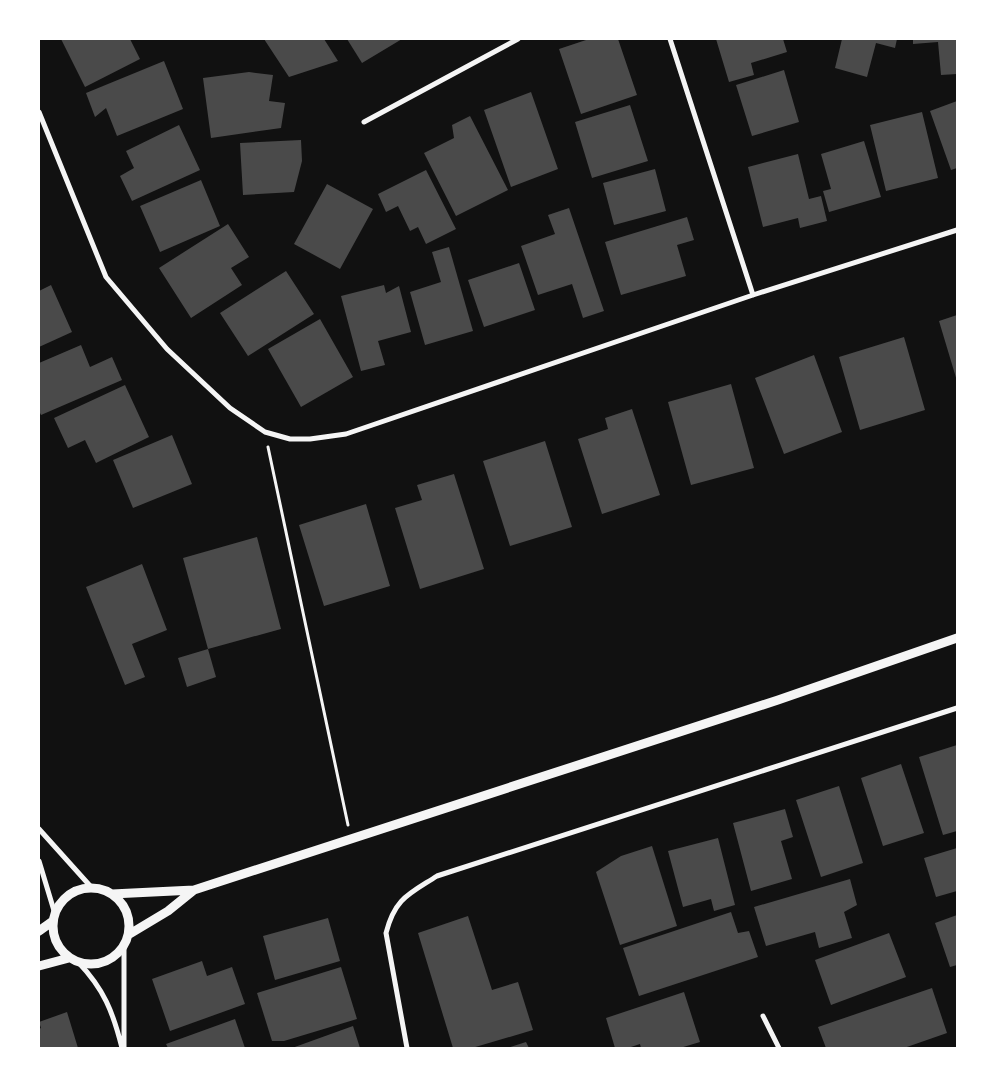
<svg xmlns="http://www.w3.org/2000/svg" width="996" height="1087" viewBox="0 0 996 1087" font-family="Figtree,sans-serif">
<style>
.building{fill:#4a4a4a}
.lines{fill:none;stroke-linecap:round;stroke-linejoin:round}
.path{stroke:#f5f5f5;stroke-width:3}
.minor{stroke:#f5f5f5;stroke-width:5}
.tertiary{stroke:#f5f5f5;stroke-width:9}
</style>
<rect width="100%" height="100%" fill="#111"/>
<path class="building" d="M 61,39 L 130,39 L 140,59 L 85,87 Z
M 264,39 L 324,39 L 338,61 L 289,77 Z
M 347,39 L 402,39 L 362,63 Z
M 589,39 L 618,39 L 637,95 L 581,114 L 559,49 Z
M 716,39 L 783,39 L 787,52 L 751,63 L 754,75 L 729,82 Z
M 842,39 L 897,39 L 895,48 L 876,43 L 867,77 L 835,68 Z
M 913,39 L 957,39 L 957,74 L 941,75 L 938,42 L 913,44 Z
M 164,61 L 183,109 L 117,136 L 106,108 L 95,117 L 86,93 Z
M 784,70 L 799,122 L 752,136 L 736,85 Z
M 249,72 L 273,75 L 269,101 L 285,103 L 281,128 L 211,138 L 203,78 Z
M 531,92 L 558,169 L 511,187 L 484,110 Z
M 957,101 L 957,168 L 951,170 L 930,111 Z
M 630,105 L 648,161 L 592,178 L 575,122 Z
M 922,112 L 938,178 L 886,191 L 870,125 Z
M 470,116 L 508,190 L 456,216 L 424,153 L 454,138 L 452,125 Z
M 179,125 L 200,170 L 132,201 L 120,176 L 134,168 L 126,151 Z
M 301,140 L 302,161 L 294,192 L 243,195 L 240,143 Z
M 864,141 L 881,197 L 829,212 L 823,191 L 831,189 L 821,154 Z
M 798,154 L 809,199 L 821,196 L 827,221 L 800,228 L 798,218 L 763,227 L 748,167 Z
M 655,169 L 666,211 L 614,225 L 603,183 Z
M 426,170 L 456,229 L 426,244 L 418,227 L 410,231 L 398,206 L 386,212 L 378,194 Z
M 201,180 L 220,226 L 160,252 L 140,206 Z
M 327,184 L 373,209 L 340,269 L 294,244 Z
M 569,208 L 604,311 L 583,318 L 572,284 L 538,295 L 521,246 L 555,234 L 548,215 Z
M 687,217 L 694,240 L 677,245 L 686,276 L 621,295 L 605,242 Z
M 228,224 L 249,257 L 231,268 L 242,285 L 191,318 L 159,268 Z
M 449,247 L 473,331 L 425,345 L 410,292 L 441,282 L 432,252 Z
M 519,263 L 535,310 L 484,327 L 468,280 Z
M 286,271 L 314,314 L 248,356 L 220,313 Z
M 51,285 L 72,332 L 39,347 L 39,291 Z
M 384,285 L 386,293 L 399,286 L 411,332 L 378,341 L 385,365 L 361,371 L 341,296 Z
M 957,315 L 957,381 L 939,321 Z
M 320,319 L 353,377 L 301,407 L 268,349 Z
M 904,337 L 925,410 L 860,430 L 839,357 Z
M 81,345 L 90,367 L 112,357 L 122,380 L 41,415 L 39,411 L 39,363 Z
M 814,355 L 842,432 L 784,454 L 755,378 Z
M 731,384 L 754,468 L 691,485 L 668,402 Z
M 125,385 L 149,437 L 96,463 L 85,440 L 68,448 L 54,418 Z
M 632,409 L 660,495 L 602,514 L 578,439 L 608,429 L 605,418 Z
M 172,435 L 192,484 L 133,508 L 113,460 Z
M 545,441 L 572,527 L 510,546 L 483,461 Z
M 454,474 L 484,569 L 420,589 L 395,508 L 422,500 L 417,485 Z
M 366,504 L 390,586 L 324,606 L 299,525 Z
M 257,537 L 281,629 L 208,649 L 183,558 Z
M 142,564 L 167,630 L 132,644 L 145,677 L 125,685 L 86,587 Z
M 208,649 L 216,677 L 187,687 L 178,658 Z
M 957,745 L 957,831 L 943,835 L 919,757 Z
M 901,764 L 924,833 L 883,846 L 861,778 Z
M 839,786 L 863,863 L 821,877 L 796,800 Z
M 785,809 L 793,837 L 781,841 L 792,879 L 751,891 L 733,823 Z
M 718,838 L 735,905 L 714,911 L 711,899 L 683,907 L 668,851 Z
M 652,846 L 677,926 L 620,945 L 596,872 L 621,856 Z
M 957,848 L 957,891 L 936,897 L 924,858 Z
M 850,879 L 857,905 L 844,912 L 852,938 L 819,948 L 815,932 L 766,946 L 754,907 Z
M 731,912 L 738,933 L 749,931 L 758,957 L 639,996 L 623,948 Z
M 957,915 L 957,965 L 950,967 L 935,923 Z
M 468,916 L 492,990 L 518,982 L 533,1030 L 472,1048 L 453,1048 L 418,933 Z
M 328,918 L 340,961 L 275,980 L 263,936 Z
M 889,933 L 906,977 L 831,1005 L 815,960 Z
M 202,961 L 207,976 L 232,967 L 245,1004 L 170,1031 L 152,979 Z
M 341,967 L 357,1019 L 284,1041 L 272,1041 L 257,993 Z
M 932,988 L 947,1033 L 904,1048 L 826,1048 L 818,1027 Z
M 684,992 L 700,1042 L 680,1048 L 641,1048 L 640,1044 L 628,1048 L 615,1048 L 606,1018 Z
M 67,1012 L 78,1048 L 39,1048 L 39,1029 L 41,1028 L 39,1022 Z
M 235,1019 L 245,1048 L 168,1048 L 166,1044 Z
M 353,1026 L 360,1048 L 292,1048 Z
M 526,1042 L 529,1048 L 507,1048 Z"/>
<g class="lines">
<path class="path" d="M 268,447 L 348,825"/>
<path class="minor" d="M 670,39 L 753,295
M 39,112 L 106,277 L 167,349 L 230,408 L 265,432 L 290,439 L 310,439 L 346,434 L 753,295 L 957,230
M 364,122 L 518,39
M 39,829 L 92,888
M 39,861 L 55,914
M 124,946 L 124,1048
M 78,962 C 104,989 113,1012 122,1048
M 763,1016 L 779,1048
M 407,1048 L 386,933 C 395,898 409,894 437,876 L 957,708"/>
<path class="tertiary" d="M53 926a38 38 0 1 1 76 0a38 38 0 1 1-76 0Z
M 112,894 L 194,890 L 778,700 L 957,638
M 39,931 L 53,921
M 128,935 L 168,911 L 194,890
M 39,966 L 69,958"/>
</g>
<rect width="996" height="1087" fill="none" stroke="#ffffff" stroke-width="80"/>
</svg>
